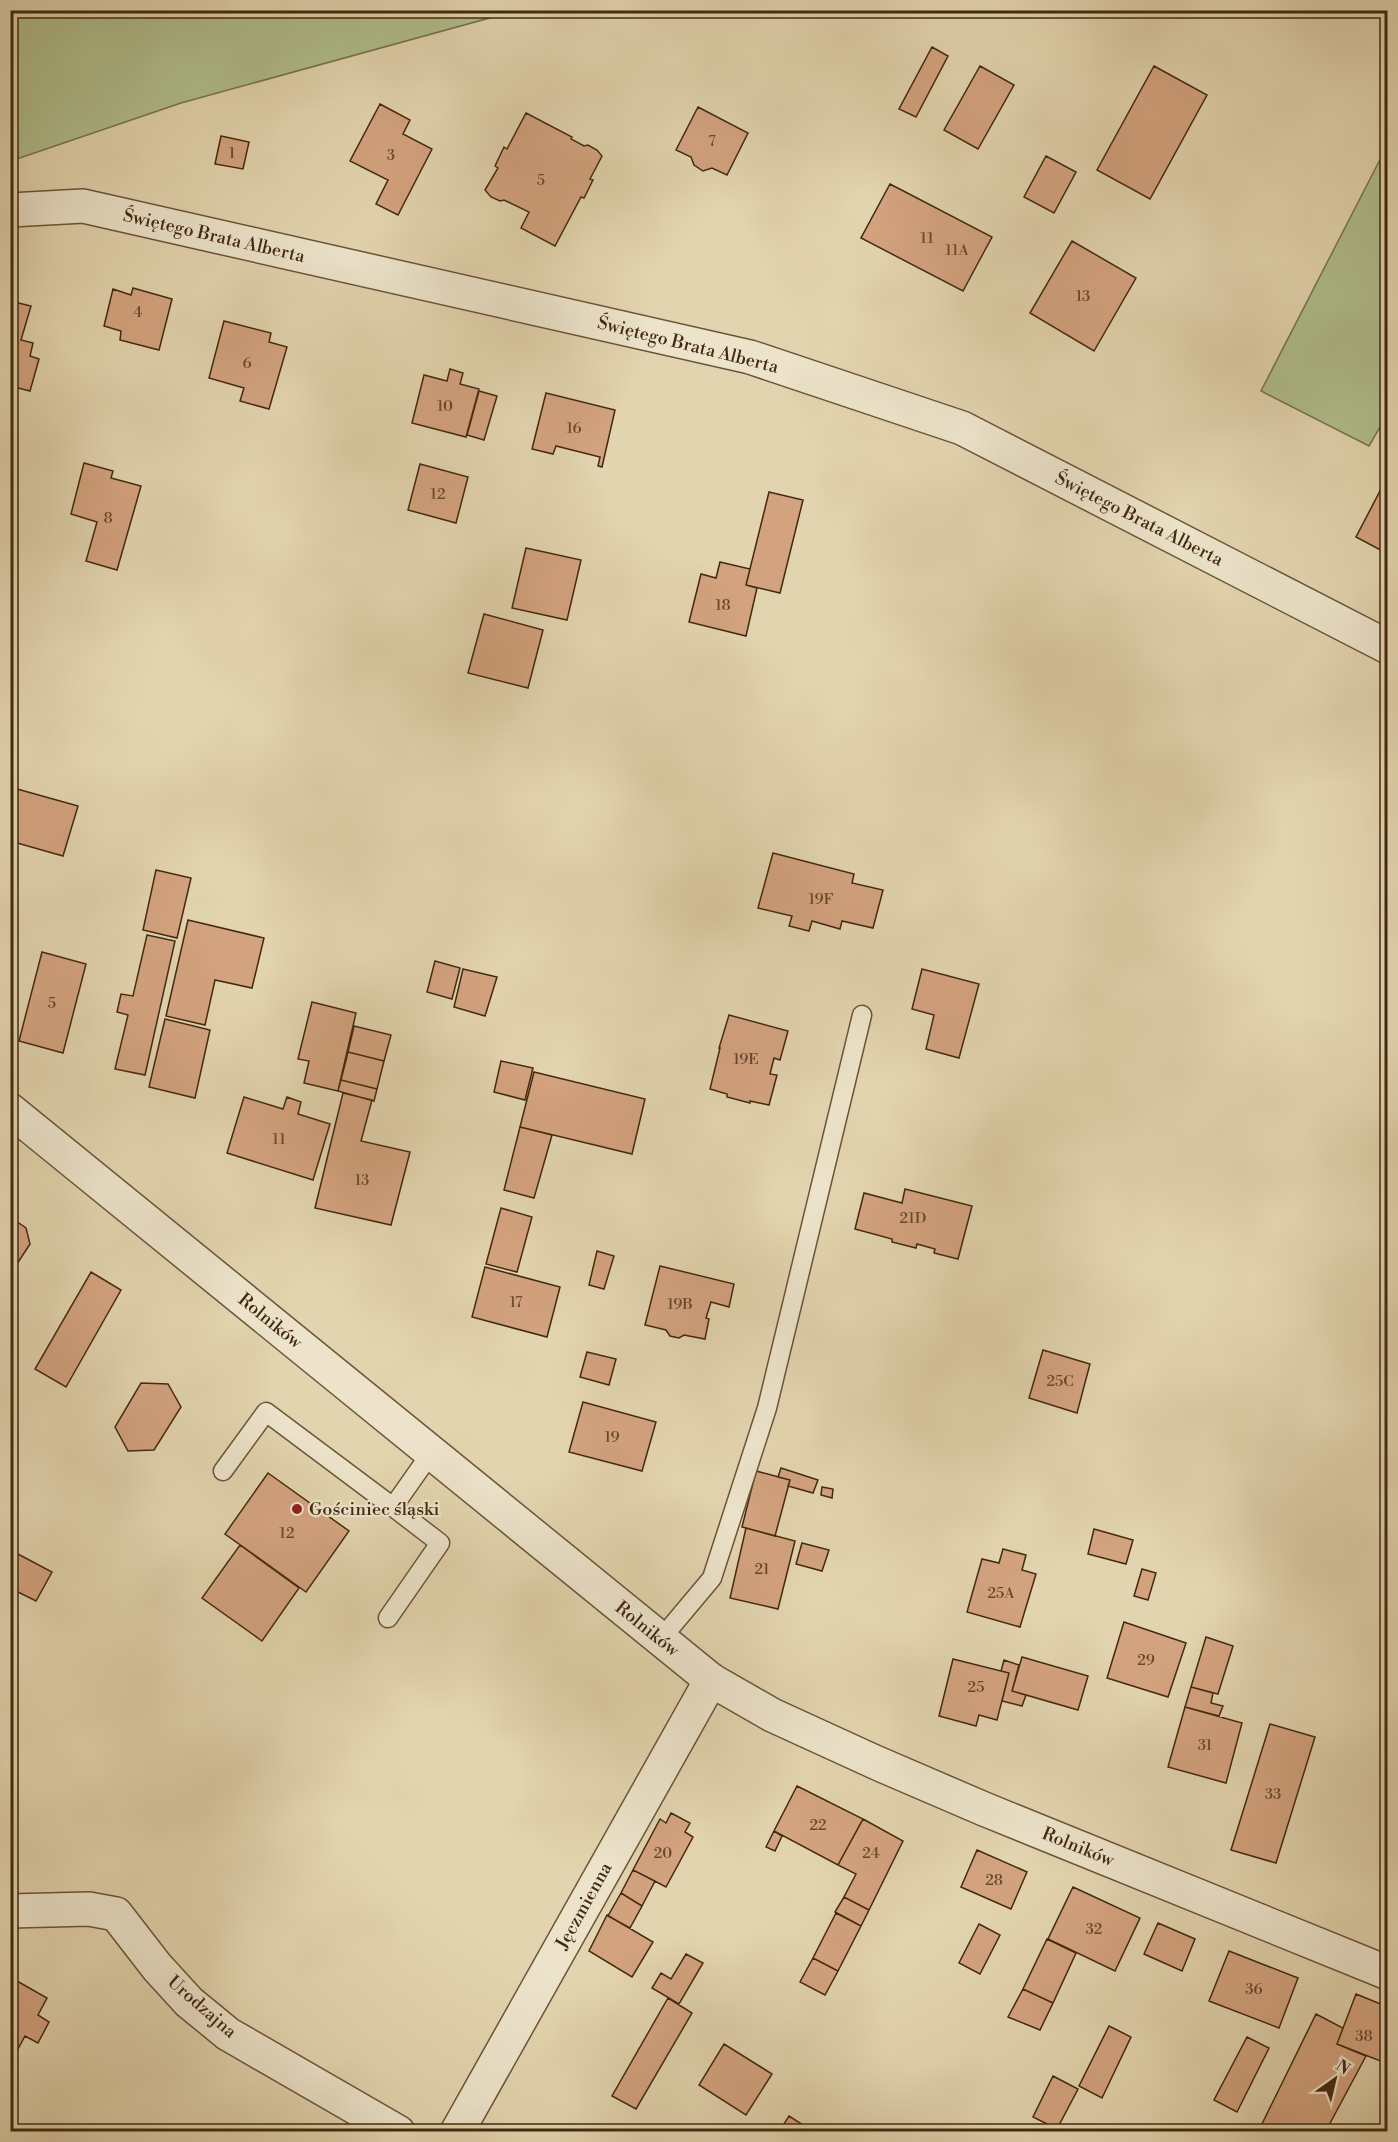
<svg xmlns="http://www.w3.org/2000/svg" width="1398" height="2142" viewBox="0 0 1398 2142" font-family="'Libre Bodoni',serif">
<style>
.green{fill:#b0bd8c;stroke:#7a734e;stroke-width:1.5}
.building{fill:#d3a37f;stroke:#432910;stroke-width:1.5}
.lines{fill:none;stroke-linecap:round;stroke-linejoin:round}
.service-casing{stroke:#6b5438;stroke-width:21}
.minor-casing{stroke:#6b5438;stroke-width:36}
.tertiary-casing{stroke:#6b5438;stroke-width:36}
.service{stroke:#ece3ca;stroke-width:18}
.minor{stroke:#ece3ca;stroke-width:33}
.tertiary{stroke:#ece3ca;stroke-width:33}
.poi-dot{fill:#8f2418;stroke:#ece3ca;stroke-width:2}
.labels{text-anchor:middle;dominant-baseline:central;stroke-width:4.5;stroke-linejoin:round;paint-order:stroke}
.number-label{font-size:15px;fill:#67482c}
.street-label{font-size:18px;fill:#432910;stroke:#ece3ca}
.poi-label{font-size:18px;fill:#432910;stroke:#ece3ca;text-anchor:start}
</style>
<rect width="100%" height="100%" fill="#e2d4ae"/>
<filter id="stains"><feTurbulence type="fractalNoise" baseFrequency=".00333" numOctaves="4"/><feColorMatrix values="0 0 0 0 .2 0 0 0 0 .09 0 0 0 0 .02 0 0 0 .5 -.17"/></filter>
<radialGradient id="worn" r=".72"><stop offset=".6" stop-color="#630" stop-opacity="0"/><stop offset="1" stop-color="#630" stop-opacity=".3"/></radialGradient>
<path class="green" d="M 10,11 L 11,10 L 515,11 L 181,103 L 11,161 Z
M 1387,146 L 1387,415 L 1369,446 L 1261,391 Z"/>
<path class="building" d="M 932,47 L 948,56 L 916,117 L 899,109 Z
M 980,66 L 1014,85 L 978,149 L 944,130 Z
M 1154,66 L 1207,95 L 1150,199 L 1097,170 Z
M 380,104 L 410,120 L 403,134 L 432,149 L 398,215 L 376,204 L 388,180 L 350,161 Z
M 698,107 L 748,133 L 727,175 L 712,168 L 703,171 L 694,165 L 691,157 L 676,150 Z
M 526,113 L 572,137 L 571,139 L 584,146 L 588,145 L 597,150 L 602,156 L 590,179 L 593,180 L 584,198 L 581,197 L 555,246 L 521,228 L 529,212 L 504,200 L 500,201 L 491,197 L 485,190 L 498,168 L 495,166 L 504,147 L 507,149 Z
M 221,136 L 249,142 L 243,169 L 215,164 Z
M 1046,156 L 1076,172 L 1054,213 L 1024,197 Z
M 890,184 L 992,237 L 963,291 L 861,238 Z
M 1072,241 L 1136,278 L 1094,351 L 1030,313 Z
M 133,288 L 172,299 L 159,350 L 120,340 L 121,331 L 104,326 L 113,289 L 131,295 Z
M 10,301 L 31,306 L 21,340 L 33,343 L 30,356 L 39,359 L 30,391 L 10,386 Z
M 224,321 L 271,333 L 269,342 L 287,347 L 269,409 L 240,401 L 244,388 L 209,378 Z
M 450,369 L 463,373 L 460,384 L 479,389 L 466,437 L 412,423 L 424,375 L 447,381 Z
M 479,391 L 497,396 L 484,440 L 467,435 Z
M 546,393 L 615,410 L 602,467 L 598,466 L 600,457 L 556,446 L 553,454 L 532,449 Z
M 84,463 L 113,471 L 111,478 L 141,486 L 117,570 L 86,561 L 97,522 L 71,514 Z
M 420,464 L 468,477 L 456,523 L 408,510 Z
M 1380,491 L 1388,495 L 1388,554 L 1356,537 Z
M 769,492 L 803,500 L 780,593 L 746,585 Z
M 526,548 L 581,560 L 567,620 L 512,608 Z
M 720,562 L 750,569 L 746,585 L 757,588 L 746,636 L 689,622 L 701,574 L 716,578 Z
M 484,614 L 543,630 L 528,688 L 468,673 Z
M 10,787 L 78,806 L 63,856 L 10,841 Z
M 773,853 L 854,874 L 852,883 L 883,890 L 873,928 L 842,921 L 840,929 L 812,921 L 809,931 L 789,926 L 792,916 L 758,908 Z
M 156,870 L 191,878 L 177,938 L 143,930 Z
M 188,920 L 264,938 L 252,988 L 215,980 L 205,1025 L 166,1016 Z
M 147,935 L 175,941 L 145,1075 L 115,1069 L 128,1015 L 117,1012 L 121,994 L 133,996 Z
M 42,952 L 86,964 L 63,1053 L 19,1041 Z
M 435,961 L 460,968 L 452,999 L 427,992 Z
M 463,969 L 497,977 L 485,1016 L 454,1007 Z
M 922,969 L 979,984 L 959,1058 L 926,1049 L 934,1015 L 912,1009 Z
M 312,1002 L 356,1013 L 338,1091 L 304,1083 L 309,1061 L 298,1059 Z
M 729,1015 L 788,1031 L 780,1060 L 774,1058 L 770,1074 L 777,1075 L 769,1105 L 750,1101 L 750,1103 L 727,1097 L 727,1094 L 710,1089 L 720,1048 L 719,1048 Z
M 165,1019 L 210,1030 L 195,1098 L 149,1087 Z
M 354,1026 L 391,1035 L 384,1061 L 348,1052 Z
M 348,1052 L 384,1061 L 377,1089 L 341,1080 Z
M 501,1061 L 533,1068 L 525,1100 L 494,1092 Z
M 534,1072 L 645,1099 L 632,1154 L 520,1127 Z
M 341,1080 L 377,1089 L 374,1101 L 338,1091 Z
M 343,1093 L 372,1100 L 361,1141 L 410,1152 L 391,1225 L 315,1208 Z
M 244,1097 L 283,1109 L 287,1097 L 301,1102 L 298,1114 L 330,1124 L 313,1180 L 227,1153 Z
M 520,1127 L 552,1135 L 534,1198 L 504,1190 Z
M 905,1189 L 972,1206 L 958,1259 L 934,1253 L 935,1249 L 917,1244 L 916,1248 L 892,1242 L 892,1239 L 855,1229 L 864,1193 L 902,1203 Z
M 501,1208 L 532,1217 L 517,1272 L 486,1264 Z
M 10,1217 L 26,1228 L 30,1244 L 13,1270 L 10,1270 Z
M 597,1251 L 614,1256 L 604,1289 L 589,1285 Z
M 660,1266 L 734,1284 L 729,1307 L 711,1302 L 706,1318 L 709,1319 L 705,1339 L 684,1335 L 679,1338 L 670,1336 L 666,1330 L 645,1325 Z
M 485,1267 L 560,1287 L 547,1337 L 472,1317 Z
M 91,1272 L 121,1290 L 66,1387 L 35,1369 Z
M 1043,1350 L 1090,1364 L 1077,1413 L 1029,1398 Z
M 587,1352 L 616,1359 L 609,1385 L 580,1377 Z
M 141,1383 L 168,1384 L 181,1407 L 154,1450 L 128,1451 L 115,1427 Z
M 583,1402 L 656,1422 L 642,1471 L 569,1452 Z
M 781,1468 L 818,1480 L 813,1493 L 788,1486 L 790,1480 L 778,1477 Z
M 756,1471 L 790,1480 L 775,1536 L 742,1527 Z
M 268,1473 L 349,1531 L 306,1592 L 225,1534 Z
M 822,1487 L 833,1489 L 832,1498 L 821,1495 Z
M 746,1528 L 795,1541 L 778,1609 L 730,1598 Z
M 1094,1529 L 1133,1540 L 1126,1564 L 1088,1554 Z
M 802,1543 L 829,1550 L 822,1571 L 796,1564 Z
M 240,1545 L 299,1588 L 262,1641 L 202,1598 Z
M 1003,1549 L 1026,1555 L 1022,1570 L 1036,1574 L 1020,1627 L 967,1612 L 982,1559 L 999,1563 Z
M 16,1553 L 52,1572 L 36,1601 L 10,1588 L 10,1563 Z
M 1142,1569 L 1156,1573 L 1148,1600 L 1134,1596 Z
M 1124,1622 L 1186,1643 L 1168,1697 L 1107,1678 Z
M 1206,1637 L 1233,1646 L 1218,1694 L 1191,1687 Z
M 1022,1657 L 1088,1676 L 1078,1710 L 1012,1691 Z
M 953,1659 L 1009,1673 L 997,1720 L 979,1715 L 976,1726 L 939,1716 Z
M 1004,1660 L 1019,1665 L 1012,1691 L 1026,1695 L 1022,1706 L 1002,1701 L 1009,1673 L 1001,1671 Z
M 1191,1687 L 1213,1693 L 1211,1703 L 1223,1706 L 1219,1716 L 1185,1707 Z
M 1185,1707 L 1242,1723 L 1226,1783 L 1168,1767 Z
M 1270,1724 L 1315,1737 L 1276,1863 L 1231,1850 Z
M 797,1786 L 863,1819 L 838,1865 L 774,1831 Z
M 671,1813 L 690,1823 L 685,1832 L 693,1837 L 666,1887 L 633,1870 L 660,1819 L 666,1823 Z
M 863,1819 L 903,1841 L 869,1910 L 844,1897 L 856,1874 L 838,1865 Z
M 774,1831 L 782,1836 L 775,1851 L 766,1847 Z
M 977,1850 L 1027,1872 L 1011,1909 L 961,1887 Z
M 633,1870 L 655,1881 L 642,1906 L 621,1893 Z
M 1073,1887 L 1140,1918 L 1115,1971 L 1048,1939 Z
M 621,1893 L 642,1906 L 630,1928 L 608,1916 Z
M 844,1897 L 869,1910 L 861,1926 L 835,1912 Z
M 836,1913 L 861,1926 L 838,1971 L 813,1958 Z
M 607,1915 L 653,1942 L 632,1977 L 589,1951 Z
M 1158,1923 L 1195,1939 L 1182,1971 L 1144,1954 Z
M 979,1924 L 1000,1935 L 980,1974 L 959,1963 Z
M 1047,1939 L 1076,1953 L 1053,2003 L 1023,1989 Z
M 1229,1951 L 1298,1978 L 1279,2028 L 1209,2001 Z
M 686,1954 L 703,1963 L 679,2004 L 652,1988 L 661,1973 L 671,1979 Z
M 813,1958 L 838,1971 L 825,1995 L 800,1982 Z
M 10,1977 L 47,1998 L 38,2015 L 49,2022 L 38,2043 L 25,2036 L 12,2060 Z
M 1023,1989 L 1053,2003 L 1040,2030 L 1008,2017 Z
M 1356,1994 L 1388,2007 L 1388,2064 L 1337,2044 Z
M 668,1998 L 692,2013 L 636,2109 L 612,2096 Z
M 1316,2014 L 1343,2028 L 1337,2044 L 1366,2056 L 1327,2129 L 1332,2132 L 1258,2132 Z
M 1109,2026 L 1131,2037 L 1102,2098 L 1079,2086 Z
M 1247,2037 L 1269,2048 L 1237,2112 L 1214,2100 Z
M 724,2044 L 772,2074 L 746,2115 L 699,2085 Z
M 1053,2076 L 1078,2089 L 1057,2129 L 1033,2117 Z
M 789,2116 L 814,2132 L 780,2130 Z"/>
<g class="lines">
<g class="service-casing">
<path id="service" d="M 223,1471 L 266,1412 L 393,1507 L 431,1453
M 388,1618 L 440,1543 L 393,1507
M 660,1640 L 712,1578 L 767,1408 L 862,1015"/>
</g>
<g class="minor-casing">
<path id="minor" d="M 10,210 L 83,206 L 750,357 L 962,428 L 1388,647
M 10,1911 L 89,1909 L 116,1914 L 157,1967 L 189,2002 L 228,2034 L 398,2132
M 457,2132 L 711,1680"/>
</g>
<g class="tertiary-casing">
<path id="tertiary" d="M 10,1110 L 711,1680 L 772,1715 L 877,1763 L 984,1809 L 1388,1973"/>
</g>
<use href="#service" class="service"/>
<use href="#minor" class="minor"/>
<use href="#tertiary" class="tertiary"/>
</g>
<circle class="poi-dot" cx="297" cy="1509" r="6"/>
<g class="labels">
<g class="number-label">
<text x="712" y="141">7</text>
<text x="232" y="153">1</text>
<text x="391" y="155">3</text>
<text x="541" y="180">5</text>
<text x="927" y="238">11</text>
<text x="957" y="250">11A</text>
<text x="1083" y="296">13</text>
<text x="138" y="312">4</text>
<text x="247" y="363">6</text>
<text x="445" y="406">10</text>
<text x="574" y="428">16</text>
<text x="438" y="494">12</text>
<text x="108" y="518">8</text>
<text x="723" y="605">18</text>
<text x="821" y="899">19F</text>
<text x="52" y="1003">5</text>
<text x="746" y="1059">19E</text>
<text x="279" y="1139">11</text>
<text x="362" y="1180">13</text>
<text x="913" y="1218">21D</text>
<text x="516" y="1302">17</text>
<text x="680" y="1304">19B</text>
<text x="1060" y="1381">25C</text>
<text x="612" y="1437">19</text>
<text x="287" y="1533">12</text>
<text x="762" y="1569">21</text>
<text x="1001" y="1593">25A</text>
<text x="1146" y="1660">29</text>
<text x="976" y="1687">25</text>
<text x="1205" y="1745">31</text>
<text x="1273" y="1794">33</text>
<text x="818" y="1825">22</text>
<text x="663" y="1853">20</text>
<text x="871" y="1853">24</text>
<text x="994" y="1880">28</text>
<text x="1094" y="1929">32</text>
<text x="1254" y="1989">36</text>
<text x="1364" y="2036">38</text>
</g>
<g class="street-label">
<text transform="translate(214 236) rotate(13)">Świętego Brata Alberta</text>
<text transform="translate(688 345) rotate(14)">Świętego Brata Alberta</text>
<text transform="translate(1139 519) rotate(27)">Świętego Brata Alberta</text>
<text transform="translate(270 1321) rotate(39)">Rolników</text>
<text transform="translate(647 1629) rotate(39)">Rolników</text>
<text transform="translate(1078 1847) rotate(22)">Rolników</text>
<text transform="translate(584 1906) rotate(-61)">Jęczmienna</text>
<text transform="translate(202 2007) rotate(41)">Urodzajna</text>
</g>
<g class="poi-label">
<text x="309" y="1509">Gościniec śląski</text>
</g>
</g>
<rect width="1398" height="2142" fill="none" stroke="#e2d4ae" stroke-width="36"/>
<rect x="12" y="12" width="1374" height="2118" fill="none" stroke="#432910" stroke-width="3"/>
<rect x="18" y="18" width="1362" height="2106" fill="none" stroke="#432910" stroke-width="1.5"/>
<g transform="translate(1335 2079) rotate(34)" stroke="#ece3ca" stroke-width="4.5" paint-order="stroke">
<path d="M0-4.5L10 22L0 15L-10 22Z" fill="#432910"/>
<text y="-9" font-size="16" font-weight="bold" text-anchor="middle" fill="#432910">N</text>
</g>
<rect width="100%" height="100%" filter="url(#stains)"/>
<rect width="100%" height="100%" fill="url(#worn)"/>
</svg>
